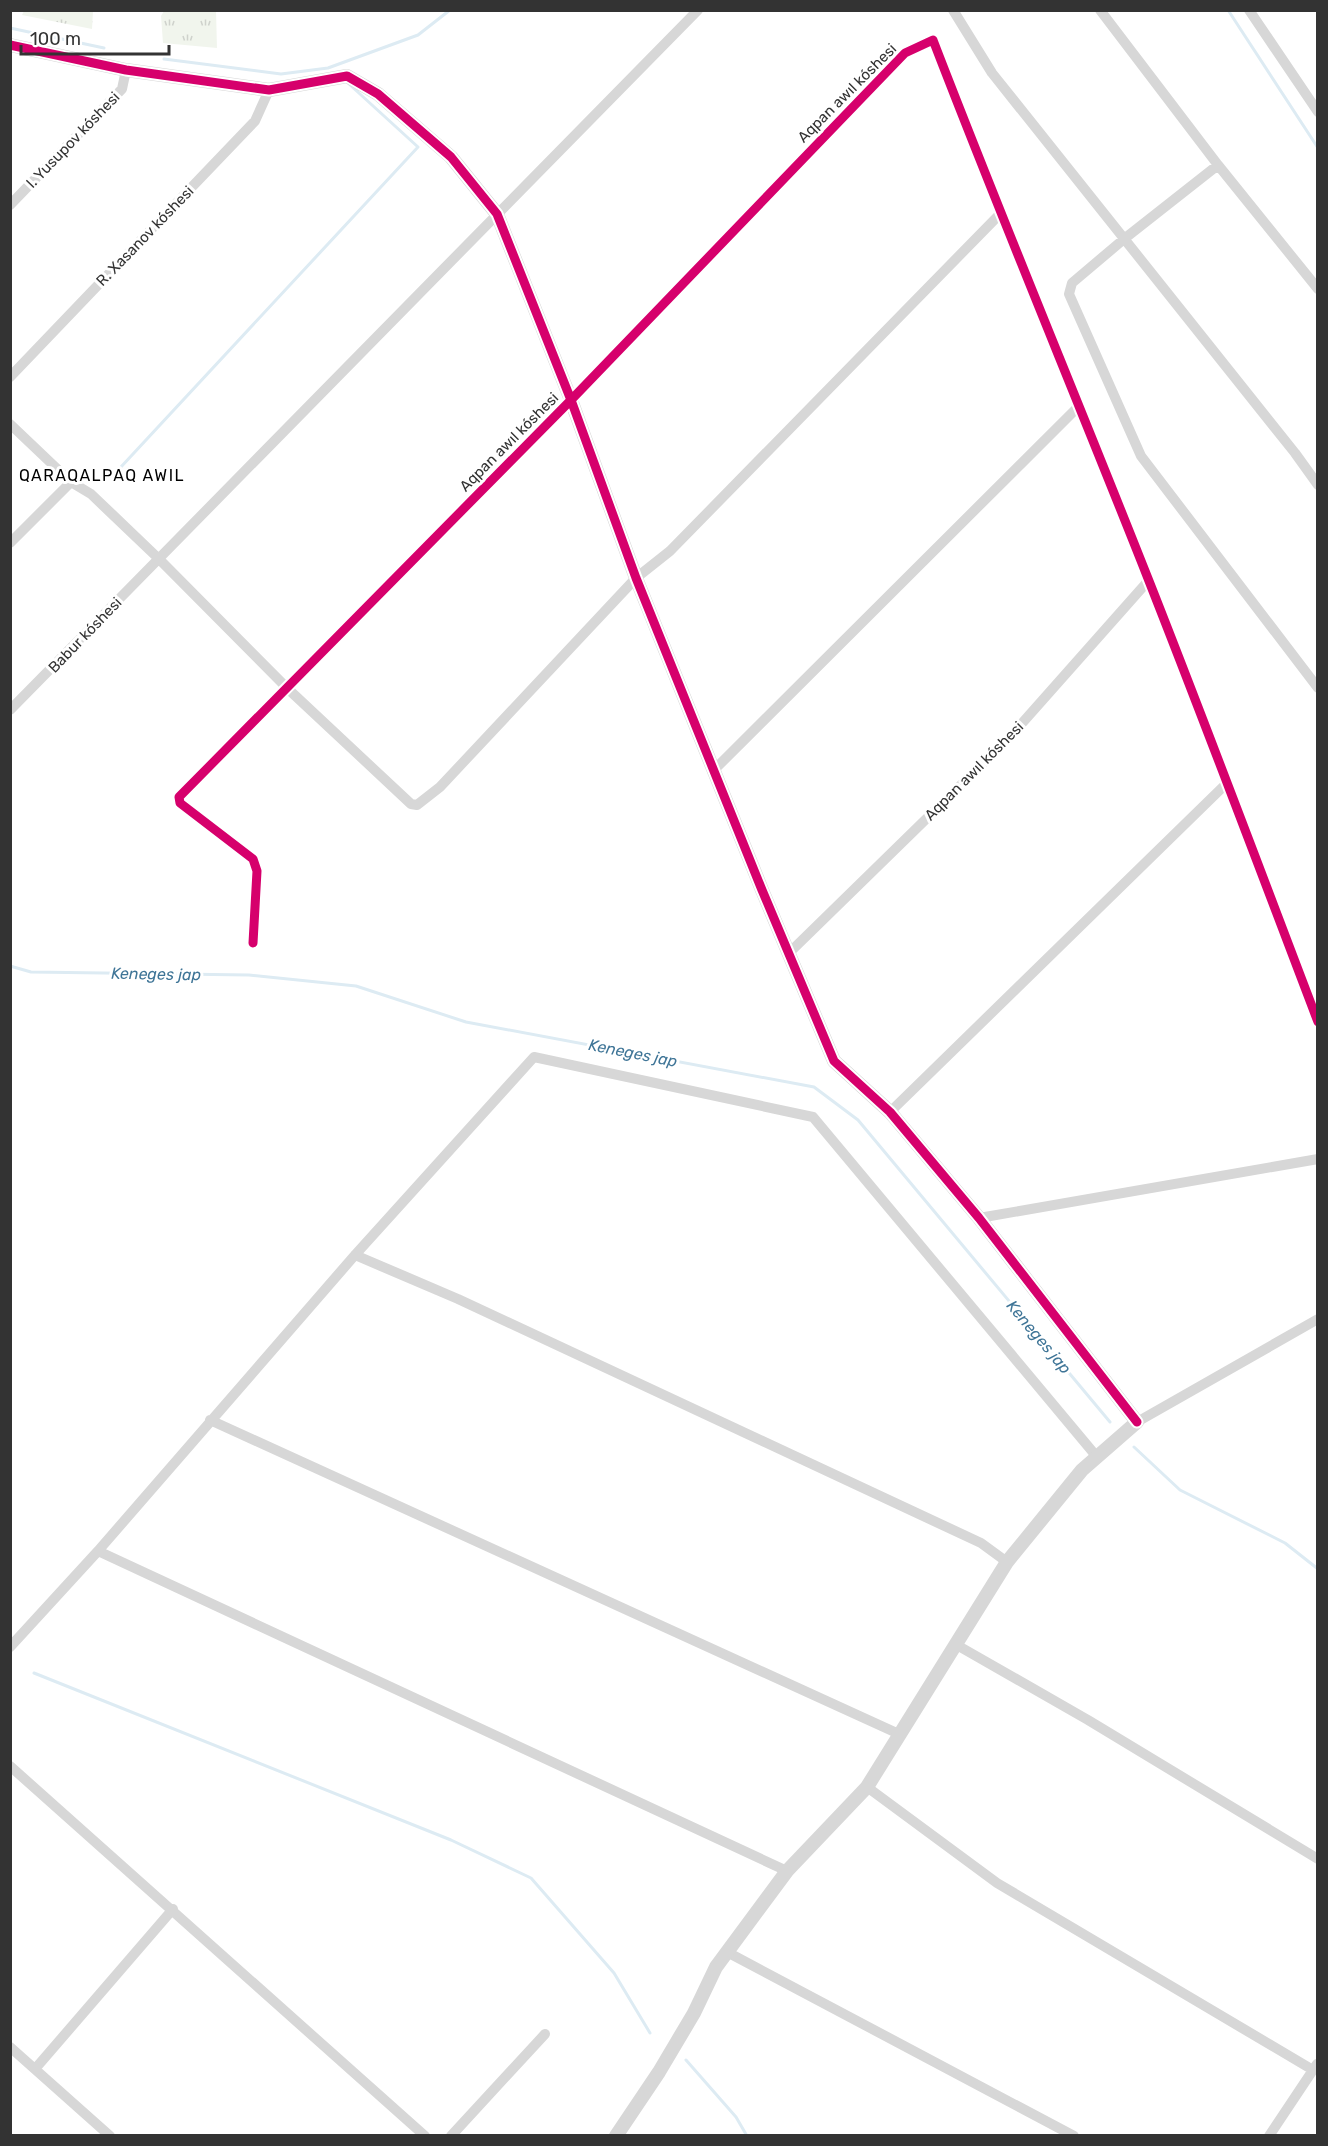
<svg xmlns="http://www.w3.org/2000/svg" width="1328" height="2146" viewBox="0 0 1328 2146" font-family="Rubik,sans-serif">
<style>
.grass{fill:url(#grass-tufts)}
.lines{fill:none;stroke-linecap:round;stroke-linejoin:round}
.stream{stroke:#ddebf3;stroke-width:3}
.minor{stroke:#d7d7d7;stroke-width:10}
.tertiary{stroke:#d7d7d7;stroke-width:14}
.cycleway-casing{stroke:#fff;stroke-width:13}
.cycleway{stroke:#d6006c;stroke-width:9}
.labels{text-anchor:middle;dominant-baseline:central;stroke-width:6;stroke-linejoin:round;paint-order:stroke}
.street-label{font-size:15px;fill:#333;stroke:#fff}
.neighbourhood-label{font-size:16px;letter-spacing:1.5px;fill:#000;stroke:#fff}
.water-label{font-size:16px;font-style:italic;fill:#3f7597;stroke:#fff}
</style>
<defs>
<pattern id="grass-tufts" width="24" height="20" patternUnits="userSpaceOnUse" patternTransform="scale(1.5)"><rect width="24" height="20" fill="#f1f5ed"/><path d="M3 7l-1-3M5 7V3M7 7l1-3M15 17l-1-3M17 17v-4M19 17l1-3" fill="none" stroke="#cfd2cc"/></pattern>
</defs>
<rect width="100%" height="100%" fill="#fff"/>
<path class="grass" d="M 24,11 L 93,11 L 92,29 L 22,15 Z
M 164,11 L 216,11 L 217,48 L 163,43 L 161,16 Z"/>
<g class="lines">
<path class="stream" d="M 1228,10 L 1318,148
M 10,28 L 104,48
M 164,59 L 281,74 L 328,68 L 418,35 L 450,10
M 120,468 L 418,147 L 349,84
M 10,966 L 31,972 L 249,975 L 356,986 L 466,1022 L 814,1087 L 858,1120 L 1110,1422
M 1134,1447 L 1180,1490 L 1285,1543 L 1318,1569
M 34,1673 L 451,1840 L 531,1878 L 614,1973 L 650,2033
M 686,2060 L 736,2117 L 747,2136"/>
<path class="minor" d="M 953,10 L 992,73 L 1295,453 L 1318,485
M 1100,10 L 1218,165 L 1318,289
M 1249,10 L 1318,112
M 1218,165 L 1124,239 L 1072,283 L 1069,294 L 1141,456 L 1318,688
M 10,205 L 122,89 L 126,70
M 10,377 L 255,121 L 269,90
M 10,424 L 71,482 L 91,494 L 159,559 L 287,688 L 411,804 L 417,805 L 440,787 L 636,578 L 670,551 L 1000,214
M 10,543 L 71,482
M 10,710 L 698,10
M 714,770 L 1078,407
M 253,943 L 257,871 L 253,859 L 180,803 L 179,797 L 571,400 L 905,53 L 933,40 C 1003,222 1078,401 1149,581 C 1207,728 1262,875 1318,1022
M 789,953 L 1008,739 L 1149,580
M 890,1112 L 1228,782
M 979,1218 L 1318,1159
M 355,1255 L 458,1299 L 981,1543 L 1007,1562
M 210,1420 L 899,1734
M 1137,1422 L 1318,1319
M 98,1551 L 787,1871
M 955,1644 L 1088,1720 L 1318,1859
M 10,1647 L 98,1551 L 355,1255 L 534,1057 L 813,1117 L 1097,1457
M 10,1766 L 425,2136
M 867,1787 L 997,1883 L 1313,2070
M 727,1952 L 1074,2136
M 10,2047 L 110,2136
M 35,2069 L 173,1909
M 451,2136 L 545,2034
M 1269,2136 L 1317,2064"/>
<path class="tertiary" d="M 10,45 L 126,70 L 269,90 L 347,76 L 378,94 L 451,157 L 497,214 L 571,400 L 636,578 L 762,890 L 834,1061 L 890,1112 L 979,1218 L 1137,1422 L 1082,1470 L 1007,1562 L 867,1787 L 787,1871 L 716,1967 L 694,2013 L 659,2072 L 616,2136"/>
<g class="cycleway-casing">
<path id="cycleway" d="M 10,45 L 126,70 L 269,90 L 347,76 L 378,94 L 451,157 L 497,214 L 571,400 L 636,578 L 762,890 L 834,1061 L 890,1112 L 979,1218 L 1137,1422
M 253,943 L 257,871 L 253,859 L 180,803 L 179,797 L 571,400 L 905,53 L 933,40 C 1003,222 1078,401 1149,581 C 1207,728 1262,875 1318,1022"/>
</g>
<use href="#cycleway" class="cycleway"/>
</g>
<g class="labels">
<g class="street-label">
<text transform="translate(847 93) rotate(-45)">Aqpan awıl kóshesi</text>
<text transform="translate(73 140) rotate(-46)">I. Yusupov kóshesi</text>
<text transform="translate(145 236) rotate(-46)">R. Xasanov kóshesi</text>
<text transform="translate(509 442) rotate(-45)">Aqpan awıl kóshesi</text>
<text transform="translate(85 635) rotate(-46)">Babur kóshesi</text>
<text transform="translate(974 771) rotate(-45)">Aqpan awıl kóshesi</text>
</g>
<g class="neighbourhood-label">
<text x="102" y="475">QARAQALPAQ AWIL</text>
</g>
<g class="water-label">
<text transform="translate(156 974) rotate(1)">Keneges jap</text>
<text transform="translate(633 1053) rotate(11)">Keneges jap</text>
<text transform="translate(1039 1337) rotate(50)">Keneges jap</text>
</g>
</g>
<rect width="1328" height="2146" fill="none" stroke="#333333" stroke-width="24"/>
<path d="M21 45v9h148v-9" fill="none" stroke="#333333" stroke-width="3"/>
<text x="30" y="45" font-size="18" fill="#333333" stroke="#ffffff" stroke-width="4.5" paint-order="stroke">100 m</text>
</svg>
